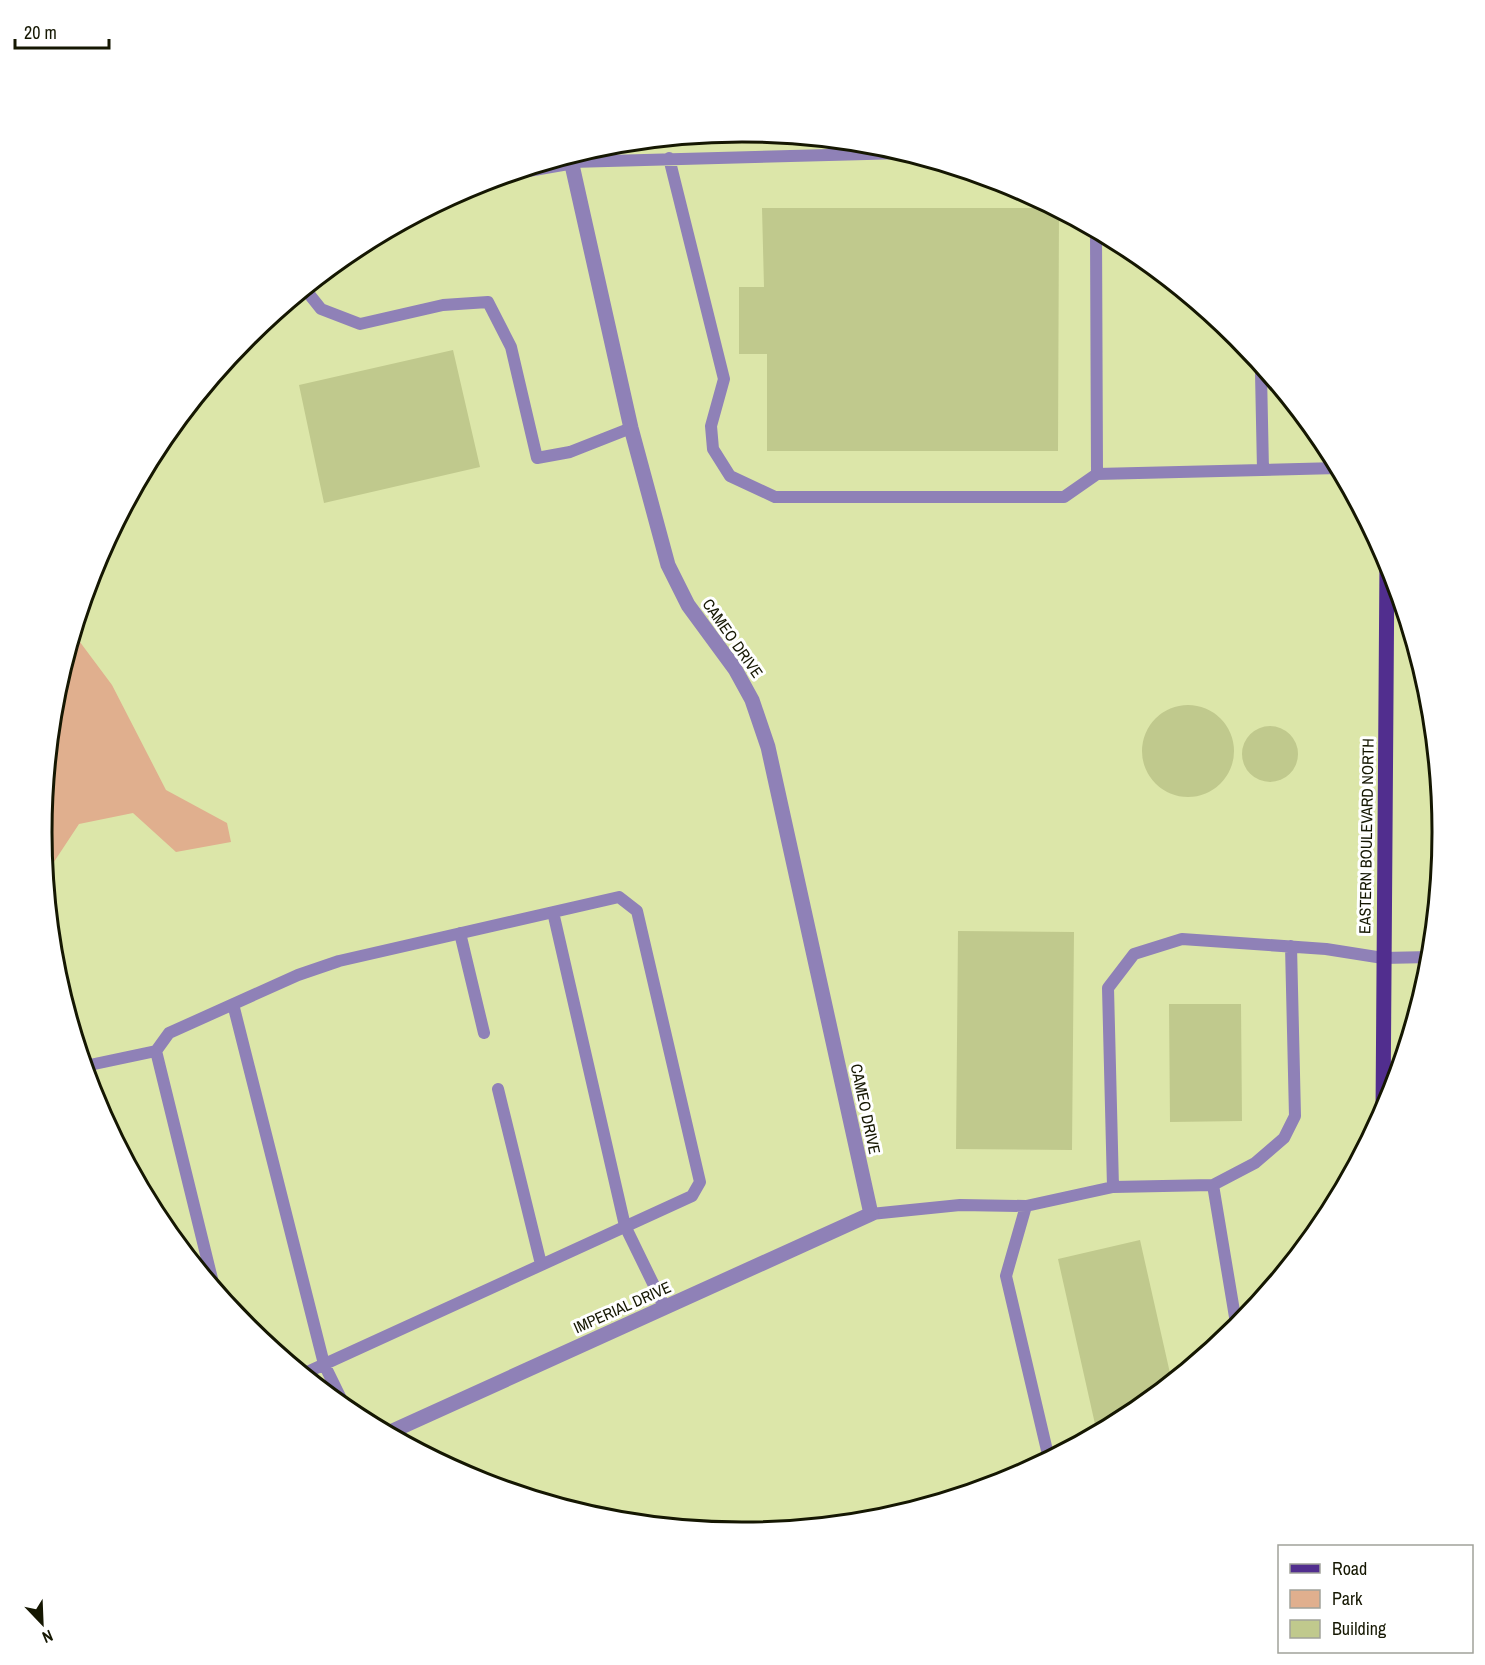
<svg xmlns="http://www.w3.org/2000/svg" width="1485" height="1665" viewBox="0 0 1485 1665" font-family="'Archivo Narrow',sans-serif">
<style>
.green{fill:#e0af8e}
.building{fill:#c0c98d}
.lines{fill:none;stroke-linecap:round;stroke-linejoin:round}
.lane{stroke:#8f81b7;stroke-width:12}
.street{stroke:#8f81b7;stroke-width:15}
.primary{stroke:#512e8e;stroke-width:15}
.labels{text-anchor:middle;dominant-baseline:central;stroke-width:6;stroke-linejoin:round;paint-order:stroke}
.street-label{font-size:16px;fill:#151702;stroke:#fff}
.rim{fill:none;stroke:#151702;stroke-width:3}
</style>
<rect width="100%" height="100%" fill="#dce6a9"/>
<path class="green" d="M 74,634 L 112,685 L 166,790 L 227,823 L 231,842 L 176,852 L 133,813 L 79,824 L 46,874 L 42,832 L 56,696 Z"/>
<path class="building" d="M 762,208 L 1053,208 L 1059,211 L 1058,451 L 767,451 L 767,354 L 739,354 L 739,287 L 764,287 Z
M 453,350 L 480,467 L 324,503 L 299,385 Z
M1142 751a46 46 0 1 1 92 0a46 46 0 1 1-92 0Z
M1242 754a28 28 0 1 1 56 0a28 28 0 1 1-56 0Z
M 958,931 L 1074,932 L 1072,1150 L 956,1149 Z
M 1169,1004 L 1241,1004 L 1242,1121 L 1170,1122 Z
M 1140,1240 L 1172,1382 L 1131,1415 L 1097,1433 L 1058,1259 Z"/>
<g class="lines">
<path class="lane" d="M 669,158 L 724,379 L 711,426 L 713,449 L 730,476 L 775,497 L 1064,497 L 1097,474 L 1338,468
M 571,162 L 905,153
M 1096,231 L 1097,474
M 305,289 L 321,309 L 360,324 L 443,305 L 488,302 L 511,347 L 537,458 L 570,452 L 631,428
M 1263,470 L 1261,373 L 1267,373
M 553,912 L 625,1226 L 665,1308
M 460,933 L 484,1033
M 233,1004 L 324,1364 L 346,1409
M 85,1066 L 156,1051
M 498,1089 L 541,1264
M 1213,1185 L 1237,1329
M 1113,1187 L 1213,1185 L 1255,1163 L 1284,1138 L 1295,1116 L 1291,946
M 871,1214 L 960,1205 L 1026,1206
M 214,1287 L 156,1051 L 169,1033 L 298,975 L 339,961 L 619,897 L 637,911 L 700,1182 L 692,1196 L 303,1374
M 1049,1459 L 1006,1276 L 1026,1206 L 1113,1187 L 1108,988 L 1134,954 L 1182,939 L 1326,949 L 1383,958 L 1431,957"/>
<path class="street" d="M 525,170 L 571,162
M 388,1433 L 871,1214 L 768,747 L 752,700 L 735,669 L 688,605 L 668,565 L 631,428 L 570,156"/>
<path class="primary" d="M 1383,1113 L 1387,559"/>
</g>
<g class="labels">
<g class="street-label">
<text transform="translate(733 638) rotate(55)">CAMEO DRIVE</text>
<text transform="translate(1366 836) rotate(-89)">EASTERN BOULEVARD NORTH</text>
<text transform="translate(866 1109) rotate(78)">CAMEO DRIVE</text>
<text transform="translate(622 1307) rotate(-24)">IMPERIAL DRIVE</text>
</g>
</g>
<path d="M0 0H1485V1665H0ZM52 832a690 690 0 1 1 1380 0a690 690 0 1 1-1380 0Z" fill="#fff" fill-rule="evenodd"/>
<path class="rim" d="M52 832a690 690 0 1 1 1380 0a690 690 0 1 1-1380 0Z"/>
<rect x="1278" y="1545" width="195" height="108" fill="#ffffff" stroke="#a1a29a" stroke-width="1.5"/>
<rect x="1290" y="1564" width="30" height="9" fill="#512e8e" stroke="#a1a29a" stroke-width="1.5"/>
<text x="1332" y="1575" font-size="18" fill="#151702">Road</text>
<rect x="1290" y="1590" width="30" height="18" fill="#e0af8e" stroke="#a1a29a" stroke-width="1.5"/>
<text x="1332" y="1605" font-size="18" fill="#151702">Park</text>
<rect x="1290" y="1620" width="30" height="18" fill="#c0c98d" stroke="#a1a29a" stroke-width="1.5"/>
<text x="1332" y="1635" font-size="18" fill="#151702">Building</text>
<g transform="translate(42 1623) rotate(157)" stroke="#ffffff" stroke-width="4.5" paint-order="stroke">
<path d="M0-4.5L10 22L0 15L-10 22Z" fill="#151702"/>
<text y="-9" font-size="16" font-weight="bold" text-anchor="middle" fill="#151702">N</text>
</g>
<path d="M15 39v9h94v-9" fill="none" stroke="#151702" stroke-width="3"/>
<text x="24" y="39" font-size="18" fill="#151702" stroke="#ffffff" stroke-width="4.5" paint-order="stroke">20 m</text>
</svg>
